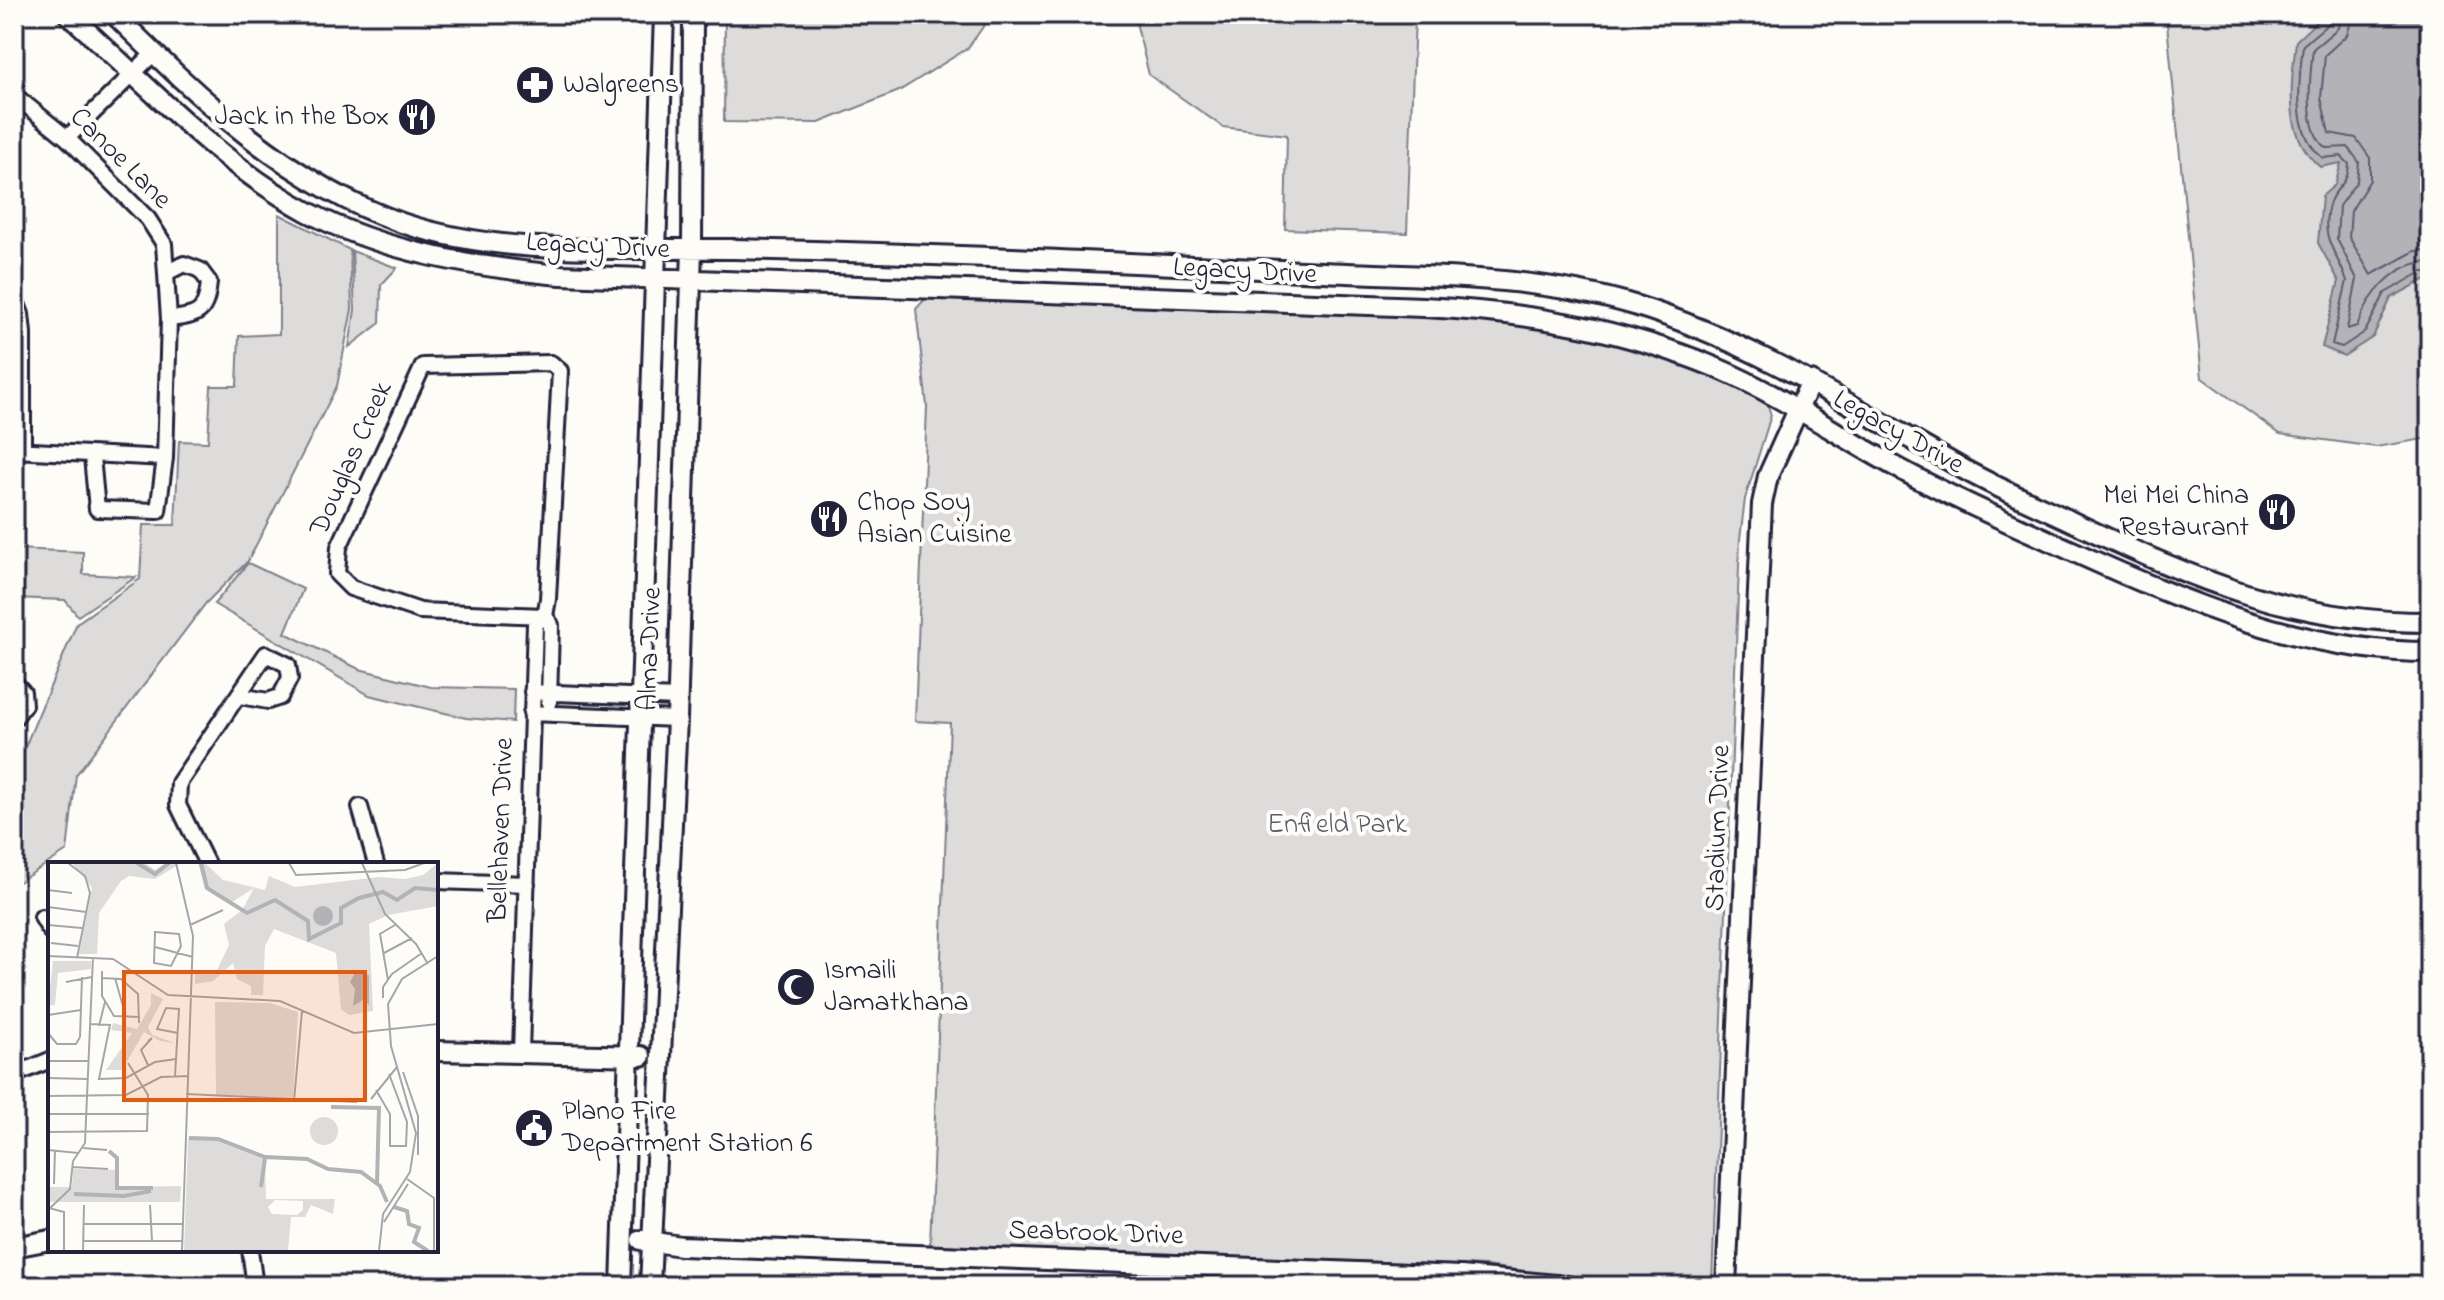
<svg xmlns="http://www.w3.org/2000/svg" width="2444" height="1300" viewBox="0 0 2444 1300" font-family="'Indie Flower',sans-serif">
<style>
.green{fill:#dddcdb;stroke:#807f8b;stroke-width:2}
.water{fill:#b2b2b7;stroke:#787885;stroke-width:2}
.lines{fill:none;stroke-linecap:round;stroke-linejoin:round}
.shore{stroke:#5c5c6d;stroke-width:2}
.street-casing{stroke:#22223b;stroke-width:20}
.secondary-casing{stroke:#22223b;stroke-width:24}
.street{stroke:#fdfcf7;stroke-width:14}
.secondary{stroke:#fdfcf7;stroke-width:18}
.labels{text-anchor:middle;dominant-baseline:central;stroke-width:8;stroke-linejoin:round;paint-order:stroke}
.poi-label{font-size:28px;fill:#22223b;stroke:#fdfcf7;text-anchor:start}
.street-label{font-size:28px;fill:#22223b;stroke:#fdfcf7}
.park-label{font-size:28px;fill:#5a5a6b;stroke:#fdfcf7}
.inset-river{fill:none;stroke:#b2b2b7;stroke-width:4}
.inset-road{fill:none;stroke:#a5a5ac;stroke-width:2}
.view{fill:#e8590c;fill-opacity:0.15;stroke:#e8590c;stroke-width:4}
.inset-edge{fill:none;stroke:#22223b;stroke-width:4}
</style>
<rect width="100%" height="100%" fill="#fdfcf7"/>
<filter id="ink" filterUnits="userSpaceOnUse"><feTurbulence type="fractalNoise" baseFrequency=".0125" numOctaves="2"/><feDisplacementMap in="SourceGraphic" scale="16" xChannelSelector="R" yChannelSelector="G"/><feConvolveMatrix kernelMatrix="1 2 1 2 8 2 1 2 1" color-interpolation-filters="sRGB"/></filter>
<g filter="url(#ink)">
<path class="green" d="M 725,14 L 992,14 L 968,48 L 899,91 L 819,123 L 724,122 Z
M 1134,14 L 1415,14 L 1407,233 L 1285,229 L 1287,135 L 1223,127 L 1149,75 Z
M 2166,14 L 2430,14 L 2430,438 L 2376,447 L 2280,434 L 2202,378 Z
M 279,214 L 350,250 L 352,309 L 337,386 L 248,561 L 206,603 L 76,775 L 67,851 L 14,885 L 14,773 L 77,623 L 140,579 L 143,525 L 175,525 L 179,441 L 208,442 L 211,386 L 237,386 L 239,336 L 279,334 Z
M 352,251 L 397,268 L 381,285 L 380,323 L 349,347 L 355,310 Z
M 925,299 L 1477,316 C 1561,330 1642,346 1720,381 C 1735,388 1756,395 1768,406 L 1771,415 L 1745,499 L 1740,539 L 1712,1284 L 1635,1286 L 1486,1266 L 930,1245 L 950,723 L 915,721 L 927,406 L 916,309 Z
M 14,549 L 83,552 L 83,574 L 136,577 L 78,616 L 65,600 L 14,598 Z
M 248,563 L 303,589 L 285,633 L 359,669 L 431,687 L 514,689 L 513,722 L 466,718 L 369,695 L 214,604 Z"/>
<path class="water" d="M 2331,14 L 2411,15 L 2430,19 L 2430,282 L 2426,279 L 2391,298 L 2373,337 L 2344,356 L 2322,347 L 2339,281 L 2318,243 L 2322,196 L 2335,185 L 2341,163 L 2320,167 C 2283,135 2291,85 2296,41 L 2318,20 Z"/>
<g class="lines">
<path class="shore" d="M 2331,14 L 2329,23 L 2303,45 C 2299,80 2291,133 2323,158 L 2341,156 L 2349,164 C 2348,186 2335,187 2330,202 C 2318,238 2337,252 2347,281 L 2332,344 L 2342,347 L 2365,332 L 2385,293 L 2422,272 L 2430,272
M 2341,14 L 2338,28 L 2313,49 C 2310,75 2303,131 2326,148 L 2348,147 L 2359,162 L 2357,181 L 2339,206 L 2337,239 L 2357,279 L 2347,329 L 2357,326 C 2368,296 2395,261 2430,262
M 2353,14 L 2347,35 L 2325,55 L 2321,98 L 2329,133 L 2356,138 L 2370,158 L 2370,180 L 2351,211 L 2349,237 L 2371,275 L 2415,251 L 2430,250"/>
<g class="street-casing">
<path id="street" d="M 14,95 L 67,138 L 148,219 L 164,244 L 169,319 L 165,458 L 158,511 L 97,509 L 92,457
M 67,138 L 154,53
M 166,273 L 184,264 L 200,270 L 209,282 C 206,313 199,316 169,319
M 14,296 L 21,314 L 23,333 L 23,450
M 14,450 L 165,458
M 545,616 L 551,625 L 549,702
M 14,682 L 23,692 L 24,705 L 14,719
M 532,692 L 677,698
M 531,713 L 677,719
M 360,807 L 376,864
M 207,864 L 178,805 L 179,783 L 266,654 L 288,665 L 290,678 L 280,697 L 268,701 L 240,696
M 436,881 L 527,884
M 42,917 L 50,931
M 521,1051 L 535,624 L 545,616 L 548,599 L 560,371 L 551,363 L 423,366 L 339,547 L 337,574 L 351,588 L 420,611 L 545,616
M 14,1075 L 50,1060
M 250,1250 L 255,1286"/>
</g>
<g class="secondary-casing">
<path id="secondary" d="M 68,14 C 145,82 217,163 308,212 C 385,253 476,267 561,275 L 1423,307 C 1525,312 1621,328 1717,368 C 1786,397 1847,442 1913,476 C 1965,504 2019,527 2072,551 C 2187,603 2301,652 2430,652
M 114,14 C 198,97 288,184 402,223 C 507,258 624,247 734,249 C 923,253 1113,262 1302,271 C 1412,277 1528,273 1634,305 C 1752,341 1858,410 1965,470 C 2001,490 2040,506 2077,524 C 2196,580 2295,623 2430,622
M 436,1051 L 641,1056
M 641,1240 L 681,1246 L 1461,1276 L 1567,1286
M 14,1247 L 50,1240
M 621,1286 L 664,14
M 650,1286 L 677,719 L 692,249 L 693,14
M 1726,1286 L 1762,504 L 1768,476 L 1811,381"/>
</g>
<use href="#street" class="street"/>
<use href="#secondary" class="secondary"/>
</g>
</g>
<defs>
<g id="pharmacy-disc" transform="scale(2)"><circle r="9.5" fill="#22223b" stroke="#fdfcf7"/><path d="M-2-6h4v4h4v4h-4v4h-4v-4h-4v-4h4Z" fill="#fff"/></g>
<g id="restaurant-disc" transform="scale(2)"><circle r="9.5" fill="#22223b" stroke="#fdfcf7"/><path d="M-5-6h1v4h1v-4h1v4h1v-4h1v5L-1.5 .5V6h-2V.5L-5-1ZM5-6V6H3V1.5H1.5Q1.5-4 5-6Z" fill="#fff"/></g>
<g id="mosque-disc" transform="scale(2)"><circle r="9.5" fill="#22223b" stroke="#fdfcf7"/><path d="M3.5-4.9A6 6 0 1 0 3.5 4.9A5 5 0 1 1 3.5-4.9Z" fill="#fff"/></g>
<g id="civic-disc" transform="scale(2)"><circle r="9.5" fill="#22223b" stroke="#fdfcf7"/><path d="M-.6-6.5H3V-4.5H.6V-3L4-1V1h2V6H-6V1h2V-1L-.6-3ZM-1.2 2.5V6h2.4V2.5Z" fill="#fff"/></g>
</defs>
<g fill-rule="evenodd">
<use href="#pharmacy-disc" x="535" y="85"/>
<use href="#restaurant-disc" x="417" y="117"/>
<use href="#restaurant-disc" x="2277" y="512"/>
<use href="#restaurant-disc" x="829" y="519"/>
<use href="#mosque-disc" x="796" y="987"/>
<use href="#civic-disc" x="534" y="1128"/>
</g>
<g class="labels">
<g class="poi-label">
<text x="563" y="85">Walgreens</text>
<text x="389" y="117" text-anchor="end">Jack in the Box</text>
<text x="2249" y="496" text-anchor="end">Mei Mei China<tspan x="2249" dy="32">Restaurant</tspan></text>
<text x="857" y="503">Chop Soy<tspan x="857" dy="32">Asian Cuisine</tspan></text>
<text x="824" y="971">Ismaili<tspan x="824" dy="32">Jamatkhana</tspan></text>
<text x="562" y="1112">Plano Fire<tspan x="562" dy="32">Department Station 6</tspan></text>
</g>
<g class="street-label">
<text transform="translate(120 159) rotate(45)">Canoe Lane</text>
<text transform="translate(598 247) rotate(3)">Legacy Drive</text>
<text transform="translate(1245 272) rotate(3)">Legacy Drive</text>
<text transform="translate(1898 433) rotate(29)">Legacy Drive</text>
<text transform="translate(352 459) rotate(-66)">Douglas Creek</text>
<text transform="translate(651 649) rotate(-88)">Alma Drive</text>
<text transform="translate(1719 828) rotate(-88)">Stadium Drive</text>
<text transform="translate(502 830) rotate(-88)">Bellehaven Drive</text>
<text transform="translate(1096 1234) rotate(2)">Seabrook Drive</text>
</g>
<g class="park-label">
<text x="1337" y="825">Enfield Park</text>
</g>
</g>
<g transform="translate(48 862)">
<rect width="390" height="390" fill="#fdfcf7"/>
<path d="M 24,1 L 97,1 L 107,8 L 118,1 L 133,1 L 107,17 L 81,14 L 73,19 L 51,51 L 49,92 L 31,92 L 44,26 ZM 150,1 L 157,1 L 175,18 L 217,28 L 221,14 L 247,25 L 331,15 L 357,17 L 375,13 L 390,1 L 390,44 L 340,53 L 321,62 L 325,149 L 301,153 L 293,147 L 288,91 L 226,67 L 217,84 L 215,133 L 203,133 L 203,124 L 189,117 L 185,101 L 165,119 L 147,122 L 147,111 L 169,108 L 181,83 L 176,62 L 194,48 L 206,26 L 181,42 L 157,27 ZM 5,99 L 43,99 L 43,107 L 10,111 L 7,143 L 0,144 ZM 103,131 L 115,137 L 100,165 L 104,173 L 127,181 L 112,179 L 96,170 L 74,208 L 58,208 L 84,171 L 63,168 L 65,161 L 89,167 L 103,143 ZM 167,140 L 222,141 L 250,150 L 245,237 L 168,233 ZM262 269a14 14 0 1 1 28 0a14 14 0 1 1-28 0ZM 140,277 L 170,277 L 211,292 L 217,296 L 218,337 L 287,337 L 285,352 L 263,343 L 257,355 L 243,355 L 240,388 L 136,389 ZM 227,338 L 255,339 L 255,348 L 249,353 L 224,352 L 220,345 ZM 25,307 L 69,308 L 70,325 L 133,324 L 132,340 L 0,340 L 0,325 L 24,325 Z" fill="#dddcdb" fill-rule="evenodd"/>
<path d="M265 54a10 10 0 1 1 20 0a10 10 0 1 1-20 0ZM 307,111 L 321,113 L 321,143 L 315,138 L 305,144 L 307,127 L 302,120 Z" fill="#b2b2b7"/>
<path class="inset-river" d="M 89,1 L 107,12 L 121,1M 153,1 L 159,26 L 199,51 L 227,38 L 260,59 L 261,77 L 293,61 L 293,46 L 311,36 L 335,30 L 349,38 L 367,26 L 390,28M 283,245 L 331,246 L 329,321M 141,276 L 170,277 L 217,295 L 259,297 L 280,307 L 313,310 L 332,324 L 339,340M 61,289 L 69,296 L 69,326 L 105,326M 213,325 L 217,296M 26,332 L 76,334 L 103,329M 346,345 L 359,349 L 361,362 L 371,366 L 366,380 L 380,389"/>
<path class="inset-road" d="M 20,1 L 37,14 L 42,31 L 29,96M 128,1 L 145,74 L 134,389M 241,1 L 248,13 L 357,8 L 376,1M 314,1 L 337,52 L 368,82 L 380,102M 0,28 L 24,31M 0,45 L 38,50M 0,63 L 34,66M 142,63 L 175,48M 107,70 L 131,72 L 133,84 L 123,104 L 106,101 ZM 3,81 L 30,84M 107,85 L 145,95M 336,91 L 364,76M 0,94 L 65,97 L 120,133 L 232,139 L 306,171 L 390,162M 54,109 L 54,134 L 66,154 L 92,155M 54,116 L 73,117 L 90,132 L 91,161M 67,116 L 78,155M 340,118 L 332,72 L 347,63M 18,120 L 44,115M 335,136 L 335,125 L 344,112 L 374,91M 0,153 L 33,148M 42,162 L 62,163 L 51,217 L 78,216 L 107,200 L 128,197M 51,164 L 57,140M 0,171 L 9,182 L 28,182 L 32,175M 32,175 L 34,115M 100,179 L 104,176 L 93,188 L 100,203M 0,199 L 40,199M 355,210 L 370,254 L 370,293M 127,214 L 131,147 L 118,146 L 109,167 L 130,171M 0,216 L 40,217M 328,228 L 342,252 L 342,284 L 358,284 L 359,260 L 341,212M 138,232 L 309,240M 0,234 L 78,233 L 113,215 L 141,214M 323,237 L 349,205M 246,239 L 254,149M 0,252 L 101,252M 0,270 L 99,269 L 100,233 L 80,201M 35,286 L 59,288M 0,288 L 30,291M 24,305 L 60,307M 359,317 L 386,336 L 386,389M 6,322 L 7,288M 102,343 L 104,379M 1,346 L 16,350 L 16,389M 0,348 L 22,327 L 25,299 L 37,281 L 45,95M 336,360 L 360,322M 35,362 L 135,362M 35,379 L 135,379M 35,389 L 36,343M 331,389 L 335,352 L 362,310 L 368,271 L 343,184 L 340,142 L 354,117 L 390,94"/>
<path class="view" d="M 76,110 L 317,110 L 317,238 L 76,238 Z"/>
<rect width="390" height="390" class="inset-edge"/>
</g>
<rect width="2444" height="1300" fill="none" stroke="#fdfcf7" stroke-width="48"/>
<rect x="24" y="24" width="2396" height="1252" fill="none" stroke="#22223b" stroke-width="3" filter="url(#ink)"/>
</svg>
